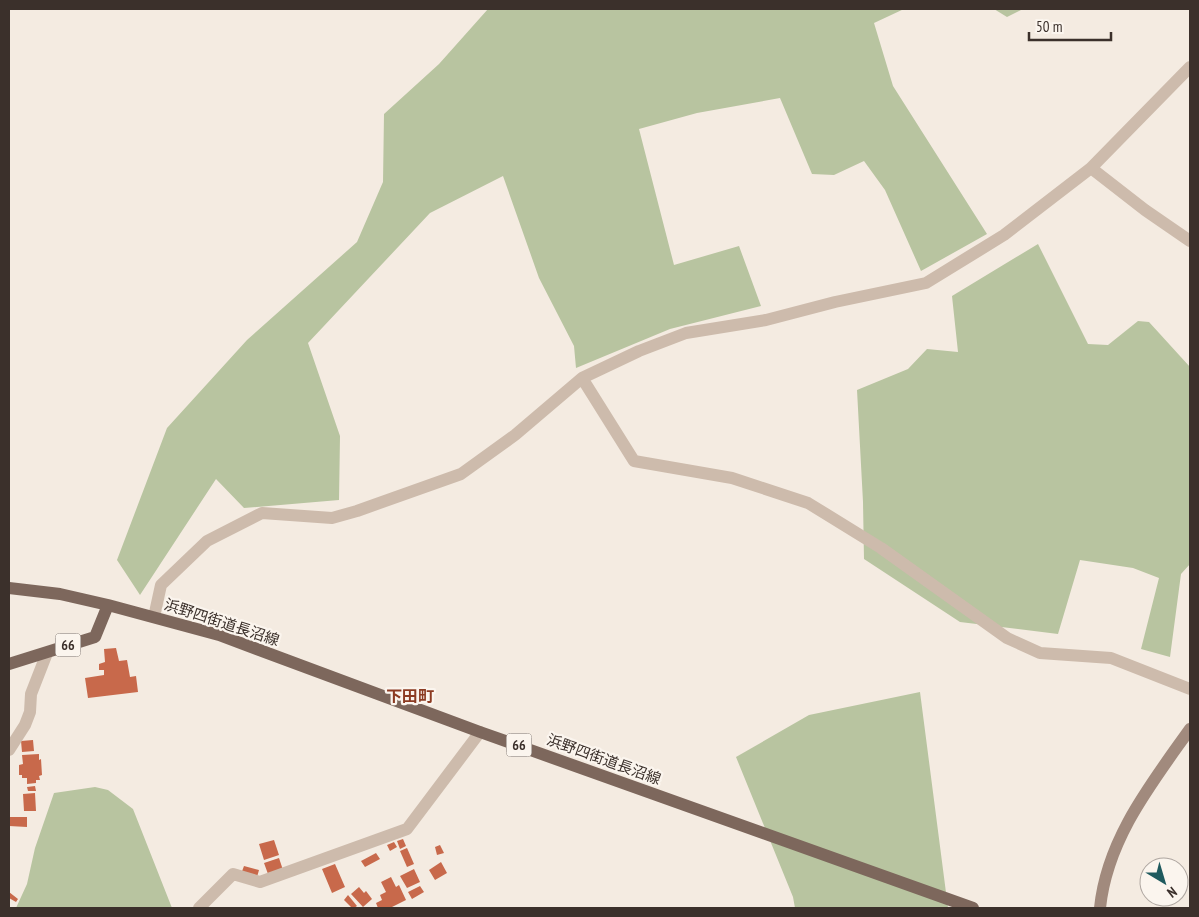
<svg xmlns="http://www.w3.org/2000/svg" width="1199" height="917" viewBox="0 0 1199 917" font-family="'PT Sans Narrow','Noto Sans JP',sans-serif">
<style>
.green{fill:#b8c4a0}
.building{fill:#c8694b}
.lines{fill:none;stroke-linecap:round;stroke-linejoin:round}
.street{stroke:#cdbbac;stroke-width:12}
.secondary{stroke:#a18a7d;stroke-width:12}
.primary{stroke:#7d675c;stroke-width:12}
.labels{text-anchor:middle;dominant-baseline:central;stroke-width:4.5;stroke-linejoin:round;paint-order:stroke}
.shield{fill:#fbf5ee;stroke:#756b66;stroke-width:1}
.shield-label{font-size:14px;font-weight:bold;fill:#3b302b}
.street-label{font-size:15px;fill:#3b302b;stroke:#fbf5ee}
.neighbourhood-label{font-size:16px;font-weight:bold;fill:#8c3b22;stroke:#fbf5ee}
</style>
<rect width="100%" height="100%" fill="#f4ebe1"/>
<path class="green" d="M 488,9 L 904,9 L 874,23 L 893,86 L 987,234 L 921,271 L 885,190 L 864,161 L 834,175 L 812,174 L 780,98 L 697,113 L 639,129 L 674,265 L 739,246 L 761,306 L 670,329 L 576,368 L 574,346 L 539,278 L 503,176 L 430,213 L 308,343 L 340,436 L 339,500 L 244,508 L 216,479 L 140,595 L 117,560 L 167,428 L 247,340 L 357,242 L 383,182 L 384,114 L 439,64 Z
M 994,9 L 1023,9 L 1007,17 Z
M 1038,244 L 1088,344 L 1108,345 L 1138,321 L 1149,322 L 1190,367 L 1190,564 L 1181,574 L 1170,657 L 1141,649 L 1159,578 L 1133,568 L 1080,560 L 1058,634 L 960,622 L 864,559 L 863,502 L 857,390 L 908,369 L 927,349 L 958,352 L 952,296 Z
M 920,692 L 948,908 L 795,908 L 793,897 L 736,757 L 809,715 Z
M 95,787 L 108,790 L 133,809 L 172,908 L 16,908 L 27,884 L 35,848 L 54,793 Z"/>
<path class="building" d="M 116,648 L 119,661 L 127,660 L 130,677 L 136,676 L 138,692 L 88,698 L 85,678 L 104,675 L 104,670 L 99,670 L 99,664 L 105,662 L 104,649 Z
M 33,740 L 34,751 L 22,752 L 21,741 Z
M 39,754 L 39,760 L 41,759 L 42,775 L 39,776 L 40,780 L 36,780 L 36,783 L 27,784 L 27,778 L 22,778 L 22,775 L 19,775 L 19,765 L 23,764 L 22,755 Z
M 35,786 L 36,791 L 28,791 L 27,787 Z
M 35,793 L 36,811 L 24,811 L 23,794 Z
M 9,817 L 27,817 L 27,827 L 9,826 Z
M 403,839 L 406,846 L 400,849 L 397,841 Z
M 274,840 L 279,855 L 264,860 L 259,844 Z
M 394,842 L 397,847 L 390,851 L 387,845 Z
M 440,845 L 444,853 L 437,855 L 435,847 Z
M 407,848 L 414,864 L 407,867 L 400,851 Z
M 376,853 L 380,859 L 365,867 L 361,861 Z
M 279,858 L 283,870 L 268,874 L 264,863 Z
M 441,862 L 447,873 L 435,880 L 429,870 Z
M 335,864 L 345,887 L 332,893 L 322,869 Z
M 244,866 L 259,870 L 257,877 L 241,874 Z
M 414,869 L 420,882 L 407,888 L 400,876 Z
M 391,877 L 396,887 L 399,885 L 406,900 L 390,908 L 378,908 L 376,903 L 382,900 L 380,895 L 386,892 L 381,882 Z
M 420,886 L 424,892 L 412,899 L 408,892 Z
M 359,887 L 364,893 L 366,891 L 372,899 L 363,907 L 351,894 Z
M 9,892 L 18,899 L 16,902 L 9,898 Z
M 348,895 L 357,906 L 354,908 L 352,908 L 344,900 Z"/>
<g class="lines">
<path class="street" d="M 1091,168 L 1145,210 L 1190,241
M 582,378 L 634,461 L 732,478 L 808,503 L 881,548 L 1007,638 L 1040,653 L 1111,658 L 1190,689
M 154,617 L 161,585 L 207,541 L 262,513 L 332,518 L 357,511 L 461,474 L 515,435 L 582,378 L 639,351 L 686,333 L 766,320 L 835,302 L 926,283 L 1004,235 L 1091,168 L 1190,67
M 9,750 L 25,725 L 30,712 L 31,694 L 47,653
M 199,908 L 233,874 L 260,882 L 407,829 L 480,732"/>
<path class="secondary" d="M 1100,908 C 1107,839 1151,784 1190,729"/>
<path class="primary" d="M 9,588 L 60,594 L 108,605 L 219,635 L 480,732 L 973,908
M 9,664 L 95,637 L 108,605"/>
</g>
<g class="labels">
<g class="shield">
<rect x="55.5" y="633.5" width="25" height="23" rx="4"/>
<rect x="506.5" y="733.5" width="25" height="23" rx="4"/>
</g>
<g class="shield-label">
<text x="68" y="645">66</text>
<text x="519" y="745">66</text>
</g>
<g class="street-label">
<text transform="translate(222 622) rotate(18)">浜野四街道長沼線</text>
<text transform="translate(604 759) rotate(20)">浜野四街道長沼線</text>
</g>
<g class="neighbourhood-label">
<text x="410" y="696">下田町</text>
</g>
</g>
<rect width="1199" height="917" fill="none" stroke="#3b302b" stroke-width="20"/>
<g transform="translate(1164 882) rotate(142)"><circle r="24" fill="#fbf5ee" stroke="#aea6a0"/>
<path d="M0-4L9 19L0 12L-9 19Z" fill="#1f5a5e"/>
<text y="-8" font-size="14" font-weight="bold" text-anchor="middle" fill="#3b302b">N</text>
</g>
<path d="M1029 32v8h82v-8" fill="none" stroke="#3b302b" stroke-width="2.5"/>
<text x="1036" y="32" font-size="15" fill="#3b302b" stroke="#fbf5ee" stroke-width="4" paint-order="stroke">50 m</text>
</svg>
